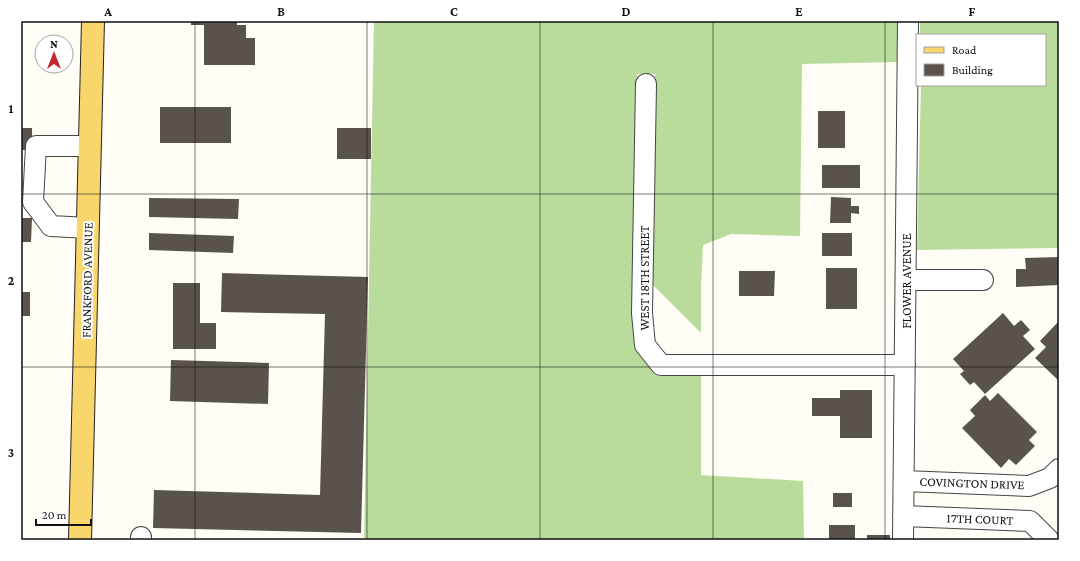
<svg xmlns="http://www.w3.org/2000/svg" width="1080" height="561" viewBox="0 0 1080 561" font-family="'Crimson Pro',serif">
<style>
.forest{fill:#b9dc9c}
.building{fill:#5a524d}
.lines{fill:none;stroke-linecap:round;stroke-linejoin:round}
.minor-casing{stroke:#444;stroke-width:22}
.major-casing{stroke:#222;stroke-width:24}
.minor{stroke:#fff;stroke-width:20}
.major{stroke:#f9d66b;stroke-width:22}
.grid{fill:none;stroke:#111;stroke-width:1;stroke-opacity:0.55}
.labels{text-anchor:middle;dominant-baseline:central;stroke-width:4;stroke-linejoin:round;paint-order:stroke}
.street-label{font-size:13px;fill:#111;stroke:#fff}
.neatline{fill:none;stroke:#111;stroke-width:1.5}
.grid-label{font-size:13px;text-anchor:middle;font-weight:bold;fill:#111}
</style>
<rect width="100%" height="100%" fill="#fffdf5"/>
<path class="forest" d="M 374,21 L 898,21 L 898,62 L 802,64 L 800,236 L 731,234 L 703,245 L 701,287 L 701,333 L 651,283 L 655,74 L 637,74 L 632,312 L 638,352 L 654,372 L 661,376 L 701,376 L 701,475 L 803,481 L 804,540 L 364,540 Z
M 920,21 L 1059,21 L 1059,248 L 917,250 L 921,85 L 1045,85 L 1045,35 L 920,35 Z"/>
<path class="building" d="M 191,21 L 237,21 L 237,25 L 246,25 L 246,38 L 255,38 L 255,65 L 204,65 L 204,25 L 191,25 Z
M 160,107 L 231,107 L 231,143 L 160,143 Z
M 818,111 L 845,111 L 845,148 L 818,148 Z
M 21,128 L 32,128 L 32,150 L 21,150 Z
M 337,128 L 371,128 L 371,159 L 337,159 Z
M 822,165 L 860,165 L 860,188 L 822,188 Z
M 831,197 L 851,198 L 851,206 L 859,206 L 859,214 L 851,213 L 851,223 L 830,223 Z
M 149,198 L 239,199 L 238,219 L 149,217 Z
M 21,218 L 32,218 L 31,242 L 21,242 Z
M 149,233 L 234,236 L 233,253 L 149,250 Z
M 822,233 L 852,233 L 852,256 L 822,256 Z
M 1059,257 L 1059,285 L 1016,287 L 1016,269 L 1026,269 L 1025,258 Z
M 826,268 L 857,268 L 857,309 L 826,309 Z
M 739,271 L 775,271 L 774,296 L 739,296 Z
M 222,273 L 368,277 L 361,533 L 153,528 L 154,490 L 320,495 L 325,314 L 221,312 Z
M 173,283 L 200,283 L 200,323 L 216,323 L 216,349 L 173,349 Z
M 21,292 L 30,292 L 30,316 L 21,316 Z
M 1003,313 L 1014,326 L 1021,320 L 1030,330 L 1023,336 L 1035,349 L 985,394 L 974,382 L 970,385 L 960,374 L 964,371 L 953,359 Z
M 1058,322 L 1059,323 L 1059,381 L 1035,358 L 1046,347 L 1040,341 Z
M 171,360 L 269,363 L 268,404 L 170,401 Z
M 840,390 L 872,390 L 872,438 L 840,438 L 840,416 L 812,416 L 812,398 L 840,398 Z
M 998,393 L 1037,432 L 1029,440 L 1035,446 L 1016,465 L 1009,459 L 1001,468 L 962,428 L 975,416 L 970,410 L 985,395 L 990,401 Z
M 833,493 L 852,493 L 852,507 L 833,507 Z
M 829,525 L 855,525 L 855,540 L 829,540 Z
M 867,535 L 890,535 L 890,540 L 867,540 Z"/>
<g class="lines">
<g class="minor-casing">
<path id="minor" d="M 646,84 L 642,313 L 645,345 L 661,365 L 905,365
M 88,228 L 51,226 L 33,202 L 36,146 L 90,146
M 906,280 L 983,280
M 904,481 L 1029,486 L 1050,478 L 1059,469
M 903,516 L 1030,521 L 1049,540
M 141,540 L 141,537
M 903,540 L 908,21"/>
</g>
<g class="major-casing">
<path id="major" d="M 80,540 L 93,21"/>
</g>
<use href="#minor" class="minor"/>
<use href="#major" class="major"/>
</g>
<path class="grid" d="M 195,21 L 195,540M 367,21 L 367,540M 540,21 L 540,540M 713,21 L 713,540M 885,21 L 885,540M 21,194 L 1059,194M 21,367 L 1059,367"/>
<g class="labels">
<g class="street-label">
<text transform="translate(644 278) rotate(-90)">WEST 18TH STREET</text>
<text transform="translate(87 280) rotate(-89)">FRANKFORD AVENUE</text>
<text transform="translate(906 281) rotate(-90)">FLOWER AVENUE</text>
<text transform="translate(972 483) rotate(2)">COVINGTON DRIVE</text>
<text transform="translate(980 519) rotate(2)">17TH COURT</text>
</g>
</g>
<rect width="1080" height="561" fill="none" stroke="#ffffff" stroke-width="44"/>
<rect x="916" y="34" width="130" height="52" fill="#ffffff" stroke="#a0a0a0"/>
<rect x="924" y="47" width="20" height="6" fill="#f9d66b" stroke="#a0a0a0"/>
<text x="952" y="54" font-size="12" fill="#111111">Road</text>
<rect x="924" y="64" width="20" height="12" fill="#5a524d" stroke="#a0a0a0"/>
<text x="952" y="74" font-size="12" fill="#111111">Building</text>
<g transform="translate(54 54)"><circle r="19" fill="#ffffff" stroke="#a0a0a0"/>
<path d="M0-3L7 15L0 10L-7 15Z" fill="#c4262e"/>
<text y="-6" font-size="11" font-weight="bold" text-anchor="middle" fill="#111111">N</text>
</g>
<path d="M36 519v6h55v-6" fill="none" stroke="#111111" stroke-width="2"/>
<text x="42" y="519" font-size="12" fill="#111111" stroke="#ffffff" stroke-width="3" paint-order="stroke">20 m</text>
<rect x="22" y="22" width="1036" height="517" class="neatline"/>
<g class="grid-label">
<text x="108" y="16">A</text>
<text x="281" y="16">B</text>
<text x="454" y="16">C</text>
<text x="626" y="16">D</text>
<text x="799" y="16">E</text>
<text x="972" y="16">F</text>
<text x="11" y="113">1</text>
<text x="11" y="285">2</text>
<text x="11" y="457">3</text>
</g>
</svg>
